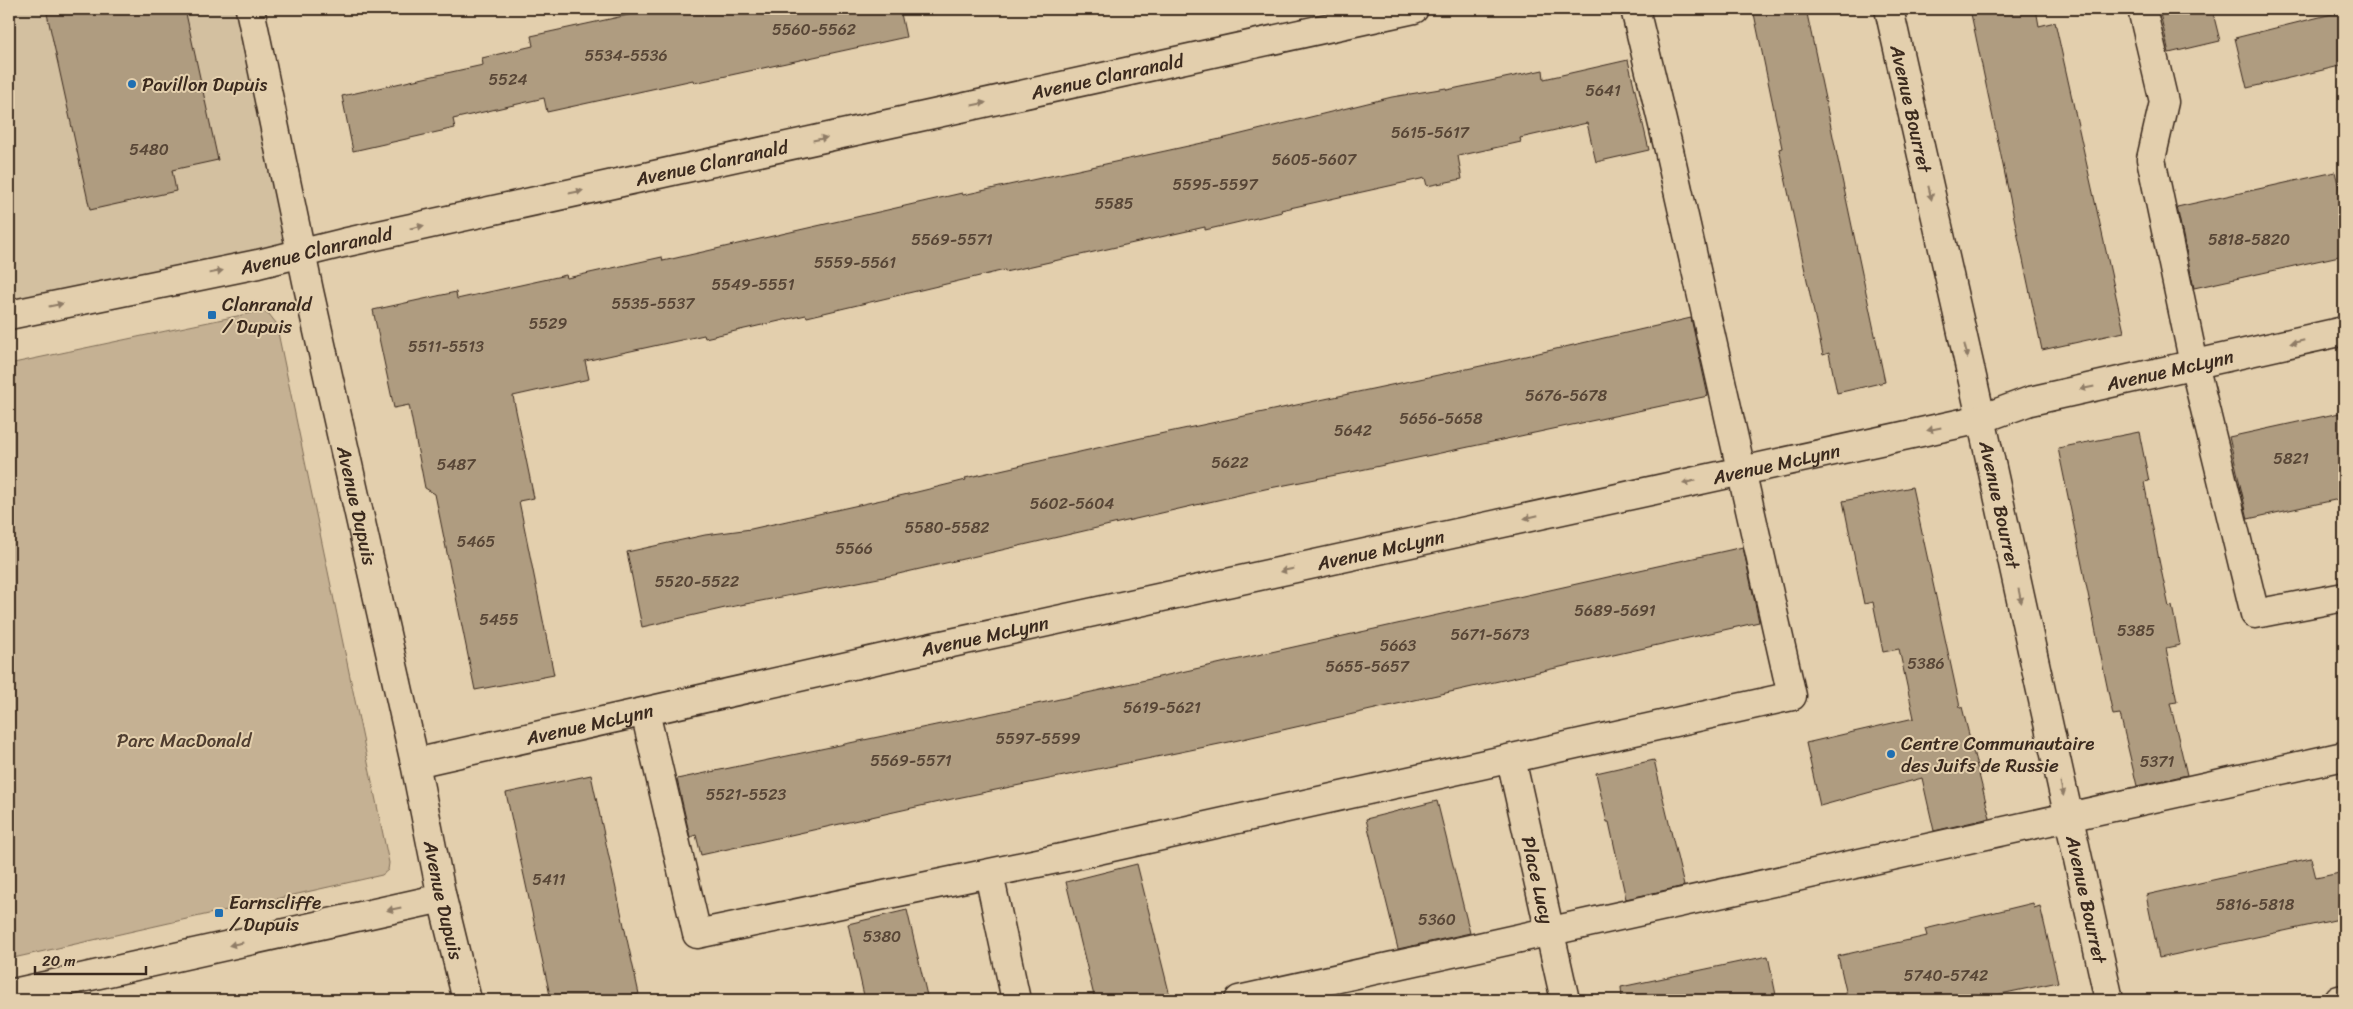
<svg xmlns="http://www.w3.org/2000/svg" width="2353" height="1009" viewBox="0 0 2353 1009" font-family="Sriracha,sans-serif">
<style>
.built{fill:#d3c0a0}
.green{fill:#c5b193;stroke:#806e58}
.building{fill:#af9c80;stroke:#3b2a1e}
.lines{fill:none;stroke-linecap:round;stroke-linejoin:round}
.minor-casing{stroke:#3b2a1e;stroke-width:31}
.minor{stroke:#e3cfad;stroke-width:28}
.oneway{fill:#8f7c66}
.poi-dot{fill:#1f6fb2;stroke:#e3cfad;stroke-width:2}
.labels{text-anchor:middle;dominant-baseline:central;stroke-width:4;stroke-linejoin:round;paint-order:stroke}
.number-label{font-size:16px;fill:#584636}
.street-label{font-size:19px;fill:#3b2a1e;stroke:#e3cfad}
.poi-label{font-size:19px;fill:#3b2a1e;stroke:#e3cfad;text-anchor:start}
.park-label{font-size:19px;fill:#503e30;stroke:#e3cfad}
</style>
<rect width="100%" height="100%" fill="#e3cfad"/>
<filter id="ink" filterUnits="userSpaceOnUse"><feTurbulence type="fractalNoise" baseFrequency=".02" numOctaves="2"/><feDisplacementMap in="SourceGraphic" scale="10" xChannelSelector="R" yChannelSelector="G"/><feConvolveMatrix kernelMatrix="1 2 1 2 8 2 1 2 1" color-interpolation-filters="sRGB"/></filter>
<g filter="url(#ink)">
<path class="built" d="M 9,9 L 250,9 L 301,253 L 9,315 Z"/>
<path class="green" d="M 261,311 L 269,314 L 276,323 L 389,863 L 388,870 L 382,875 L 9,959 L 9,364 Z"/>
<path class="building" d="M 46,9 L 185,9 L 218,160 L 172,170 L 176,191 L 90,210 Z
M 656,9 L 900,9 L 906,37 L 694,83 L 693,80 L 547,112 L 544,98 L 453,119 L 455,128 L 353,151 L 342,96 L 483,65 L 482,58 L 533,46 L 531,36 Z
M 1753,9 L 1806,9 L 1885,382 L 1837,393 L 1829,353 L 1823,355 L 1779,149 L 1782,148 Z
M 1970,9 L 2036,9 L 2039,26 L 2055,22 L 2124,332 L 2042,350 Z
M 2159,9 L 2212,9 L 2220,41 L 2169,53 Z
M 2344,11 L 2344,65 L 2247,88 L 2235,38 Z
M 1628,60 L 1649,150 L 1596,162 L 1587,123 L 1520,138 L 1521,142 L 1458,156 L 1462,179 L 1427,186 L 1425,178 L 1281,210 L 1282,212 L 1244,221 L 1205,230 L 1205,227 L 1005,272 L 1005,270 L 807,317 L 806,315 L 705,338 L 704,335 L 585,361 L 589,379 L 513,396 L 534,498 L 519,501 L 554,675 L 475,690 L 435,494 L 425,488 L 409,405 L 394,408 L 373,310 L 456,292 L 457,299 L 566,275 L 567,278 L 662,257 L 663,261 L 962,193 L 963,195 L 1225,138 L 1392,97 L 1446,88 L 1447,90 L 1543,70 L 1544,79 Z
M 2335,172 L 2340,191 L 2344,190 L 2344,255 L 2194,288 L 2177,207 Z
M 1691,318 L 1708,396 L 1356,471 L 1265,489 L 894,575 L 725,608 L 642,627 L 627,552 L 705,535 L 751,529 L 917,492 L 966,480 L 965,478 L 1150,436 L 1495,363 Z
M 2344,412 L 2344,498 L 2248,519 L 2229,437 Z
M 2139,432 L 2149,481 L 2144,482 L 2159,560 L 2169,607 L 2172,606 L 2180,645 L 2166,648 L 2177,702 L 2170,703 L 2187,775 L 2137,786 L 2120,714 L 2113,715 L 2058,448 Z
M 1912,487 L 1960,707 L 1962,707 L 1990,818 L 1934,831 L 1922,778 L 1820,806 L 1806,743 L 1914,718 L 1899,649 L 1883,652 L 1873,602 L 1864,604 L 1843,501 Z
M 1743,547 L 1759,622 L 1234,741 L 952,799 L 701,855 L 696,835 L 690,837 L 677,779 L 1051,701 Z
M 1654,760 L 1684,886 L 1626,899 L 1609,822 L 1607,822 L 1596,773 Z
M 591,775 L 639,994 L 611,1000 L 551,1000 L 506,793 Z
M 1437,801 L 1470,933 L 1398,949 L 1366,819 Z
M 2311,858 L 2316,878 L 2344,872 L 2344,918 L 2159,958 L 2146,895 Z
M 1137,864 L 1171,1000 L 1095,1000 L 1066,882 Z
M 2033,903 L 2034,908 L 2040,906 L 2058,982 L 1972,1000 L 1848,1000 L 1838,956 L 1927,936 L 1925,929 Z
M 907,910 L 928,1000 L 865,1000 L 848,924 Z
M 1768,956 L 1777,1000 L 1622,1000 L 1621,987 Z"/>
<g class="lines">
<g class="minor-casing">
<g id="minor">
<path id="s1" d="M 250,9 L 309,291 L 415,763 L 442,898 L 467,1000"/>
<path id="s2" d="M 1889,9 L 1972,377 L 2109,1000"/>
<path d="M 2142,9 L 2164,102 L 2151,159 L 2194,364 L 2255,614 L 2344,597"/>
<path id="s3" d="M 9,315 L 258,264 L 343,243 L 1414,9"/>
<path d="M 645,712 L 697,934 L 1071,856 L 1792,696 L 1669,150 L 1635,9"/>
<path id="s4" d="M 1511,759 L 1565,1000"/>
<path id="s5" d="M 415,763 L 933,647 L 1981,419 L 2030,401 L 2344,331"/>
<path d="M 989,874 L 1016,1000"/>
<path d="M 9,994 L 442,898"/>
<path d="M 1239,1000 L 2344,756"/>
<path d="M 2339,1000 L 2344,999"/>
</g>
</g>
<use href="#minor" class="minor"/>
</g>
<defs><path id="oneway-solid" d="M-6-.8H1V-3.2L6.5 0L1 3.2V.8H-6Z" transform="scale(1.25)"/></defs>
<g class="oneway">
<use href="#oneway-solid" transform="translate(979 104) rotate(-12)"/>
<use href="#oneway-solid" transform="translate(820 139) rotate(-12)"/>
<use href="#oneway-solid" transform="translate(576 192) rotate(-12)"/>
<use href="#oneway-solid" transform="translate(1930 193) rotate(77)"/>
<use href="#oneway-solid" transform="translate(417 227) rotate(-12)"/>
<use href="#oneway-solid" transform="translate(216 272) rotate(-12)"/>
<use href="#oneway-solid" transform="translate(56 305) rotate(-12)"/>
<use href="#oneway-solid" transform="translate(2297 342) rotate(167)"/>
<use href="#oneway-solid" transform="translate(1966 351) rotate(77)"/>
<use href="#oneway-solid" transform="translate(2087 388) rotate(168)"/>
<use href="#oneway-solid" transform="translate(1934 429) rotate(168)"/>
<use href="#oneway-solid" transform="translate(1689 482) rotate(167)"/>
<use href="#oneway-solid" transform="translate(1531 517) rotate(167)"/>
<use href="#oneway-solid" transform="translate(1287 570) rotate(168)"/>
<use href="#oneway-solid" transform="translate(2020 596) rotate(78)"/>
<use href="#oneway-solid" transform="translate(2062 789) rotate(78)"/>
<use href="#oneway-solid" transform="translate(394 909) rotate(168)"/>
<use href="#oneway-solid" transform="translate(236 944) rotate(168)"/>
</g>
</g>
<g class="poi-dot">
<circle cx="132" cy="84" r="5"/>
<rect x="207" y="310" width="10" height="10" rx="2.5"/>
<circle cx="1891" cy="754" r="5"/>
<rect x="214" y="908" width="10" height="10" rx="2.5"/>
</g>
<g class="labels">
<g class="number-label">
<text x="814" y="29">5560-5562</text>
<text x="626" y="55">5534-5536</text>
<text x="508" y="79">5524</text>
<text x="1603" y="90">5641</text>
<text x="1430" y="132">5615-5617</text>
<text x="149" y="149">5480</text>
<text x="1314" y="159">5605-5607</text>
<text x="1215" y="184">5595-5597</text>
<text x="1114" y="203">5585</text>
<text x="952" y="239">5569-5571</text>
<text x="2249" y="239">5818-5820</text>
<text x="855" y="262">5559-5561</text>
<text x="753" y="284">5549-5551</text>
<text x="653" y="303">5535-5537</text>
<text x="548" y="323">5529</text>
<text x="446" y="346">5511-5513</text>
<text x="1566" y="395">5676-5678</text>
<text x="1441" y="418">5656-5658</text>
<text x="1353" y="430">5642</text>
<text x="2291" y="458">5821</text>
<text x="1230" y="462">5622</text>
<text x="456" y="464">5487</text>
<text x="1072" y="503">5602-5604</text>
<text x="947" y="527">5580-5582</text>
<text x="476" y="541">5465</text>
<text x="854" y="548">5566</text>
<text x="697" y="581">5520-5522</text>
<text x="1615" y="610">5689-5691</text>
<text x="499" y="619">5455</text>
<text x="2136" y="630">5385</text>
<text x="1490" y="634">5671-5673</text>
<text x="1398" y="645">5663</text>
<text x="1926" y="663">5386</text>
<text x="1367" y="666">5655-5657</text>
<text x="1162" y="707">5619-5621</text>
<text x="1038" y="738">5597-5599</text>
<text x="911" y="760">5569-5571</text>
<text x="2157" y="761">5371</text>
<text x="746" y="794">5521-5523</text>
<text x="549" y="879">5411</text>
<text x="2255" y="904">5816-5818</text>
<text x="1437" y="919">5360</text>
<text x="882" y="936">5380</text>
<text x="1946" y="975">5740-5742</text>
</g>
<g class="street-label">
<text stroke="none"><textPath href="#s3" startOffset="1124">Avenue Clanranald</textPath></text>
<text stroke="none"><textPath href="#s2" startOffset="102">Avenue Bourret</textPath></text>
<text stroke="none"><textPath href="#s3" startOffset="719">Avenue Clanranald</textPath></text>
<text stroke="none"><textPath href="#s3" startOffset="314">Avenue Clanranald</textPath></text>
<text stroke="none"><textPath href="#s5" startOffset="1799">Avenue McLynn</textPath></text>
<text stroke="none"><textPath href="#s5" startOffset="1394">Avenue McLynn</textPath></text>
<text stroke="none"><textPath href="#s2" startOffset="508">Avenue Bourret</textPath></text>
<text stroke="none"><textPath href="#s1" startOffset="508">Avenue Dupuis</textPath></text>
<text stroke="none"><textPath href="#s5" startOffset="989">Avenue McLynn</textPath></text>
<text stroke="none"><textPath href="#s5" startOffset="584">Avenue McLynn</textPath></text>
<text stroke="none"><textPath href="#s5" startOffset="179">Avenue McLynn</textPath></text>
<text stroke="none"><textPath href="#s4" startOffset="124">Place Lucy</textPath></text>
<text stroke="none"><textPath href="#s1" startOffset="912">Avenue Dupuis</textPath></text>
<text stroke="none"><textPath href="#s2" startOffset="912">Avenue Bourret</textPath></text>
</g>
<g class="poi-label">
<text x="142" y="84">Pavillon Dupuis</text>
<text x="222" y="304">Clanranald<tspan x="222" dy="22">/ Dupuis</tspan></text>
<text x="1901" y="743">Centre Communautaire<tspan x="1901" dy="22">des Juifs de Russie</tspan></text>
<text x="229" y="902">Earnscliffe<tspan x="229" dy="22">/ Dupuis</tspan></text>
</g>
<g class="park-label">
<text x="184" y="740">Parc MacDonald</text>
</g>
</g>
<rect width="2353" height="1009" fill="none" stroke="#e3cfad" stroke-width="30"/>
<rect x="15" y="15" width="2323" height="979" fill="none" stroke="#3b2a1e" stroke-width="2" filter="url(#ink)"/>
<path d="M35 966v8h111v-8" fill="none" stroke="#3b2a1e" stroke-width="2.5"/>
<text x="42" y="966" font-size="15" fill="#3b2a1e" stroke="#e3cfad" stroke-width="4" paint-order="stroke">20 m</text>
</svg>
